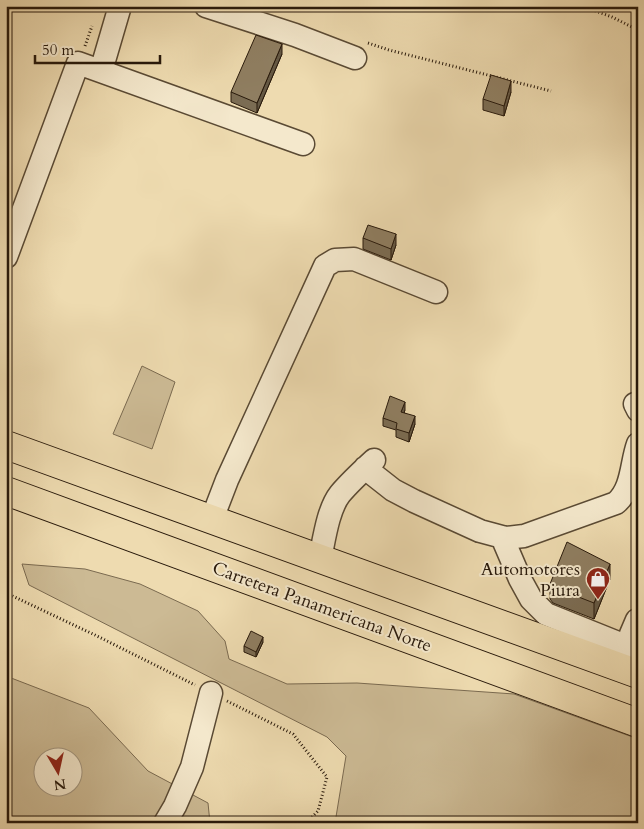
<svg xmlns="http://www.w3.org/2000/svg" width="644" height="829" viewBox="0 0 644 829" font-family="Cardo,serif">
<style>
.green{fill:#ccba94;stroke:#7a6a50;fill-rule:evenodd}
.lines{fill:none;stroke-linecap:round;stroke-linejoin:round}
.minor-casing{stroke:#5a4a34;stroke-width:25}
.highway-casing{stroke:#28190b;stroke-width:30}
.path{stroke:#28190b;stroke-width:3;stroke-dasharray:1 2.5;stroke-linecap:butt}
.minor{stroke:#f4e8cc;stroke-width:22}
.highway{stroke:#eedbb0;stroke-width:28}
.wall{fill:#7b6c53;stroke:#28190b}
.shaded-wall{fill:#645844;stroke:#28190b}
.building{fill:#8f7e61;stroke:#28190b}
.labels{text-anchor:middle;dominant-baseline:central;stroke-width:4;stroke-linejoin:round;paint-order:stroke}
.poi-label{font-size:18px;fill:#28190b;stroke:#f4e8cc;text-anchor:end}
.street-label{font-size:18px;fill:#28190b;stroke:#f4e8cc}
</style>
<rect width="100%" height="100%" fill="#eedbb0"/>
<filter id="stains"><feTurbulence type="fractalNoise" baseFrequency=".004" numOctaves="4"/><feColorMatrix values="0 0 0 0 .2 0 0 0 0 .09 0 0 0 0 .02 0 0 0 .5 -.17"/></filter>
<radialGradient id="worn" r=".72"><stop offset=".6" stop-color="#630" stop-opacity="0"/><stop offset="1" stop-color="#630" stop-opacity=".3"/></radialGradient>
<path class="green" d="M 142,366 L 175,382 L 152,449 L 113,434 Z
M 22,564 L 85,569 L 140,584 L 198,611 L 225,641 L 229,659 L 287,684 L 357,683 L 514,694 L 638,739 L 638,823 L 335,823 L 346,756 L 327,737 L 29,585 Z
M 6,676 L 89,708 L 148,771 L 208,803 L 210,823 L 6,823 ZM 42,756 L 72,756 L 72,786 L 42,786 Z"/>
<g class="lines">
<g class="minor-casing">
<path id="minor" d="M 206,6 L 295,35 L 355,58
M 101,71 L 120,6
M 6,257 L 78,63 L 303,144
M 635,404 L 638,410
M 365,468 L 393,490 L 414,501 L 480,531 L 506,538 L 524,536 L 616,503 C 633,488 631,463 638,444
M 212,519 L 227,480 L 325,266 L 335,260 L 354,259 L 436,292
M 502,537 L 520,579 L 531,599 L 546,614 L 638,651
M 320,559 C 324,540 328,509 340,494 C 350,482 362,471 374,460
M 622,662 L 631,634 L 637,620
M 165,823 L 175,806 L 192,767 L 211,693"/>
</g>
<g class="highway-casing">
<path id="highway" d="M 6,445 L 638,674
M 6,491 L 638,723"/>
</g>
<path class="path" d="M 582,6 L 612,17 L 638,30
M 368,43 L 389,50 L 551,91
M 85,46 L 92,26
M 6,593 L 95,635 L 195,685
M 227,701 L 293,734 L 327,777 L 318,811 L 306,823"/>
<use href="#minor" class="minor"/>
<use href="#highway" class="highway"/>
</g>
<path class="wall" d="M 282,54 L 257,113 L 231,102 L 231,92 Z
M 511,92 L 504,116 L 483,110 L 483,99 Z
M 363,238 L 396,245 L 391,260 L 363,249 Z
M 405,410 L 404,412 L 415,424 L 409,442 L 396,437 L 396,430 L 383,426 L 383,418 Z
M 610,579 L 594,619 L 553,603 L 550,599 L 550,584 Z
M 263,642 L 256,657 L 244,652 L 244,646 Z"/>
<path class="shaded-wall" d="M 282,44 L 282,54 L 257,113 L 257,103 Z
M 511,81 L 511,92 L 504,116 L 504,106 Z
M 396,234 L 396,245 L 391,260 L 391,249 Z
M 405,402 L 405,410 L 401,420 L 401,412 Z
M 415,416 L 415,424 L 409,442 L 409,433 Z
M 610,564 L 610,579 L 594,619 L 594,603 Z
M 263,637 L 263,642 L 256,657 L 256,652 Z"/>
<path class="building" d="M 256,35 L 282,44 L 257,103 L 231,92 Z
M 491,75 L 511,81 L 504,106 L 483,99 Z
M 368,225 L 396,234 L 391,249 L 363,238 Z
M 390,396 L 405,402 L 401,412 L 415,416 L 409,433 L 396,429 L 397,423 L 383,418 Z
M 567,542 L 610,564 L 594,603 L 553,587 L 550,584 Z
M 251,631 L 263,637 L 256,652 L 244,646 Z"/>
<defs>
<g id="shop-pin" transform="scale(1.25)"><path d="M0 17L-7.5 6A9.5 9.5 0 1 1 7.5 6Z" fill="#8f2418" stroke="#f4e8cc"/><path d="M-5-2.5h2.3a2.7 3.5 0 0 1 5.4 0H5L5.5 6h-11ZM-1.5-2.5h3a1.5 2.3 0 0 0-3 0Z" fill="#fff"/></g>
</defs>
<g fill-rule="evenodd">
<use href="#shop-pin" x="598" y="579"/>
</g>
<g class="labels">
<g class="poi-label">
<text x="580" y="569">Automotores<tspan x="580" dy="21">Piura</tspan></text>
</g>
<g class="street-label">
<text transform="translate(322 607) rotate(20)">Carretera Panamericana Norte</text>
</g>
</g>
<rect width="644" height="829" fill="none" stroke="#eedbb0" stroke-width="25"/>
<rect x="8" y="8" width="629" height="814" fill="none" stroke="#28190b" stroke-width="2.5"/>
<rect x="12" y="12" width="619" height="804" fill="none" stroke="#28190b"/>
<g transform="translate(58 772) rotate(171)"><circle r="24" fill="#f4e8cc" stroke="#a2957f"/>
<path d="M0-4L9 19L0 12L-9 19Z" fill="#8f2418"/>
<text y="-8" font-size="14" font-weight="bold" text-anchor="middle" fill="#28190b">N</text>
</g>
<path d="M35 55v8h125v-8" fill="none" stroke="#28190b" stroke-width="2.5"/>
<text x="42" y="55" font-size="15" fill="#28190b" stroke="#f4e8cc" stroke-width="4" paint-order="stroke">50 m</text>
<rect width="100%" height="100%" filter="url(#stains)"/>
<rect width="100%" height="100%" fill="url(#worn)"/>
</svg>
